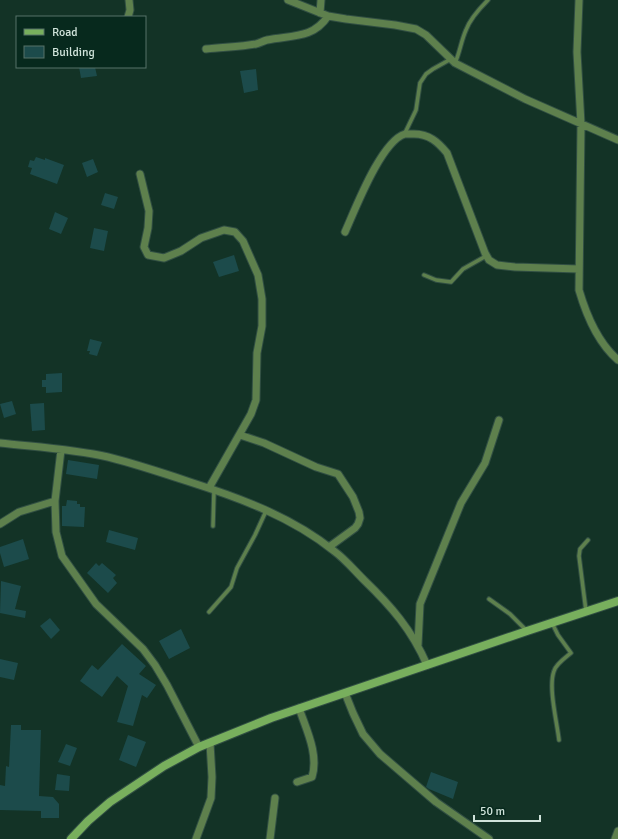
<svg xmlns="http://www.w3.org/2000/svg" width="618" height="839" viewBox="0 0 618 839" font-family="Signika,sans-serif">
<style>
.building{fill:#1c4b4b}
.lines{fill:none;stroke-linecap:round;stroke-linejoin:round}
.lane-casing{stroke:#314f43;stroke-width:5.5}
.street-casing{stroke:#314f43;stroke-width:9}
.secondary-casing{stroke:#314f43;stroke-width:10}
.lane{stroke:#5e804d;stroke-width:3.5}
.street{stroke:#5e804d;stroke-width:7}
.secondary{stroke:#78af5d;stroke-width:8}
</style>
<rect width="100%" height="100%" fill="#133326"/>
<path class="building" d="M 79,67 L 95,67 L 97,76 L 81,78 Z
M 256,69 L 258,90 L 244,93 L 240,71 Z
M 36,157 L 45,160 L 45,158 L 64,165 L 57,184 L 30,174 L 32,168 L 28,167 L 30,160 L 34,161 Z
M 93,159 L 98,172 L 87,177 L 82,163 Z
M 105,193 L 118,197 L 114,209 L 101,205 Z
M 55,212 L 68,218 L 61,234 L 49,229 Z
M 94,228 L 108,231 L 104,251 L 90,248 Z
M 234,255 L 239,271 L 219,277 L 213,262 Z
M 90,339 L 102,342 L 97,356 L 89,354 L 90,351 L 87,351 Z
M 62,373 L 62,392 L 46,393 L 46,387 L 42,387 L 42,380 L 46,380 L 46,374 Z
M 12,401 L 16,414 L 4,418 L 0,404 Z
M 44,403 L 45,430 L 32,431 L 30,404 Z
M 68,460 L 99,465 L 97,479 L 66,474 Z
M 67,500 L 77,501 L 77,504 L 80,504 L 80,507 L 85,507 L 84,527 L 62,526 L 62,506 L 66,506 Z
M 109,530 L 138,538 L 135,550 L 106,542 Z
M 23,539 L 29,559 L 4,567 L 0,553 L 0,547 Z
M 96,563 L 99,566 L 102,563 L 116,575 L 113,578 L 117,583 L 108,593 L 87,573 Z
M 1,581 L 21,586 L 15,609 L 26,611 L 25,618 L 0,613 Z
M 50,618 L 60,630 L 51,639 L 40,626 Z
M 181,629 L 190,648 L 169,659 L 159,641 Z
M 122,644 L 146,666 L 139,674 L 156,685 L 147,698 L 142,695 L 133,726 L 117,722 L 128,686 L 117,676 L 102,697 L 80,681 L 92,665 L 98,670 Z
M 0,659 L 18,663 L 14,680 L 0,677 Z
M 11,725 L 21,725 L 21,730 L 41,730 L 39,796 L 53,797 L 59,804 L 59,818 L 41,818 L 41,811 L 0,810 L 0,785 L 5,786 L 6,766 L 9,767 Z
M 128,735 L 146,742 L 136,767 L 119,760 Z
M 66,744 L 77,748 L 70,766 L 58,762 Z
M 431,772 L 458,782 L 453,799 L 429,789 L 426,787 Z
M 57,774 L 70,776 L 69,791 L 55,790 Z"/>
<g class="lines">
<g class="lane-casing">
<path id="lane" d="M 455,63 C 460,52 461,41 466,30 C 470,19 479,9 488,0
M 405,133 L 416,110 L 420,83 L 426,74 L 433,69 L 451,59
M 424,275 L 436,280 L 451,282 L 463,269 L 486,256
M 213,526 L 214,490
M 489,599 L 510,614 L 527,631
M 586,611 L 579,556 L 580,549 L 588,540
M 209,612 L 231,587 L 237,568 L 255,535 L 266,511
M 552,623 L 558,635 L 571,653 C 565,658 556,664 554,671 C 548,687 557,722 559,740"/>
</g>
<g class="street-casing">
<path id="street" d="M 288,0 L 328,16 L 346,19 L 395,25 L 416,29 L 426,35 L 455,63 L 525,99 L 618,140
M 579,0 L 577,52 L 581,124 L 579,290 C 586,314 598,343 618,360
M 320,13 L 321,0
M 128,17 L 130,10 L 129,0
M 206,49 C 222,47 240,47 256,44 C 260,43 263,41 267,40 C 291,35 313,39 328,16
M 140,174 L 149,211 L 148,228 L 144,247 L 148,255 L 164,258 L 181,251 L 201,238 L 224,230 L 235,232 L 243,241 L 258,275 L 262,299 L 262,326 L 257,353 L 256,400 L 251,414 L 209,488
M 345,232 C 355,210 381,141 405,134 C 407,134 411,134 414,134 C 429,134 438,142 447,153 L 485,253 L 489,260 L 497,265 L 515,267 L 579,269
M 240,435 L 264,443 L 316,467 L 338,474 L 353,497 L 359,512 L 360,518 L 358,524 L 355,528 L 329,547
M 0,443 C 36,447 73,449 108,457 C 136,464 163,473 190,482 C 240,498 292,517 334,551 C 345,559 354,570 364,580 C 391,606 412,630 427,665
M 61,450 L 55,501 L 56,532 L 62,556 L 96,604 L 143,649 L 155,665 L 167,685 L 199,747
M 0,524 L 19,512 L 55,501
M 418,645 L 420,604 L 461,503 L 485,463 L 499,420
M 345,693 L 353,713 L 363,734 L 380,754 L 436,802 L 489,839
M 297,782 L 312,777 C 319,754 306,729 299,708
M 196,839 L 211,798 L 212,777 L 210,743
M 270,839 L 275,798
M 615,839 L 618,831"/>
</g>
<g class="secondary-casing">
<path id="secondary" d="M 71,839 L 88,821 L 110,802 L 164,766 L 199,747 L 271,718 L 527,631 L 618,601"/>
</g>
<use href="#lane" class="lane"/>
<use href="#street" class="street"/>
<use href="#secondary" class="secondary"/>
</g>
<rect x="16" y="16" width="130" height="52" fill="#07291d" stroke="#577369"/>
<rect x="24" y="29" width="20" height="6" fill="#78af5d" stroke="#577369"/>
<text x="52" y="36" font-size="12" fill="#d0e3da">Road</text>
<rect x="24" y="46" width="20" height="12" fill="#1c4b4b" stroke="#577369"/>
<text x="52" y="56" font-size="12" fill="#d0e3da">Building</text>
<path d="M474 815v6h66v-6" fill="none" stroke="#d0e3da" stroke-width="2"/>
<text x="480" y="815" font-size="12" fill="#d0e3da" stroke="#07291d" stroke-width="3" paint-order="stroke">50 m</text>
</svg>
